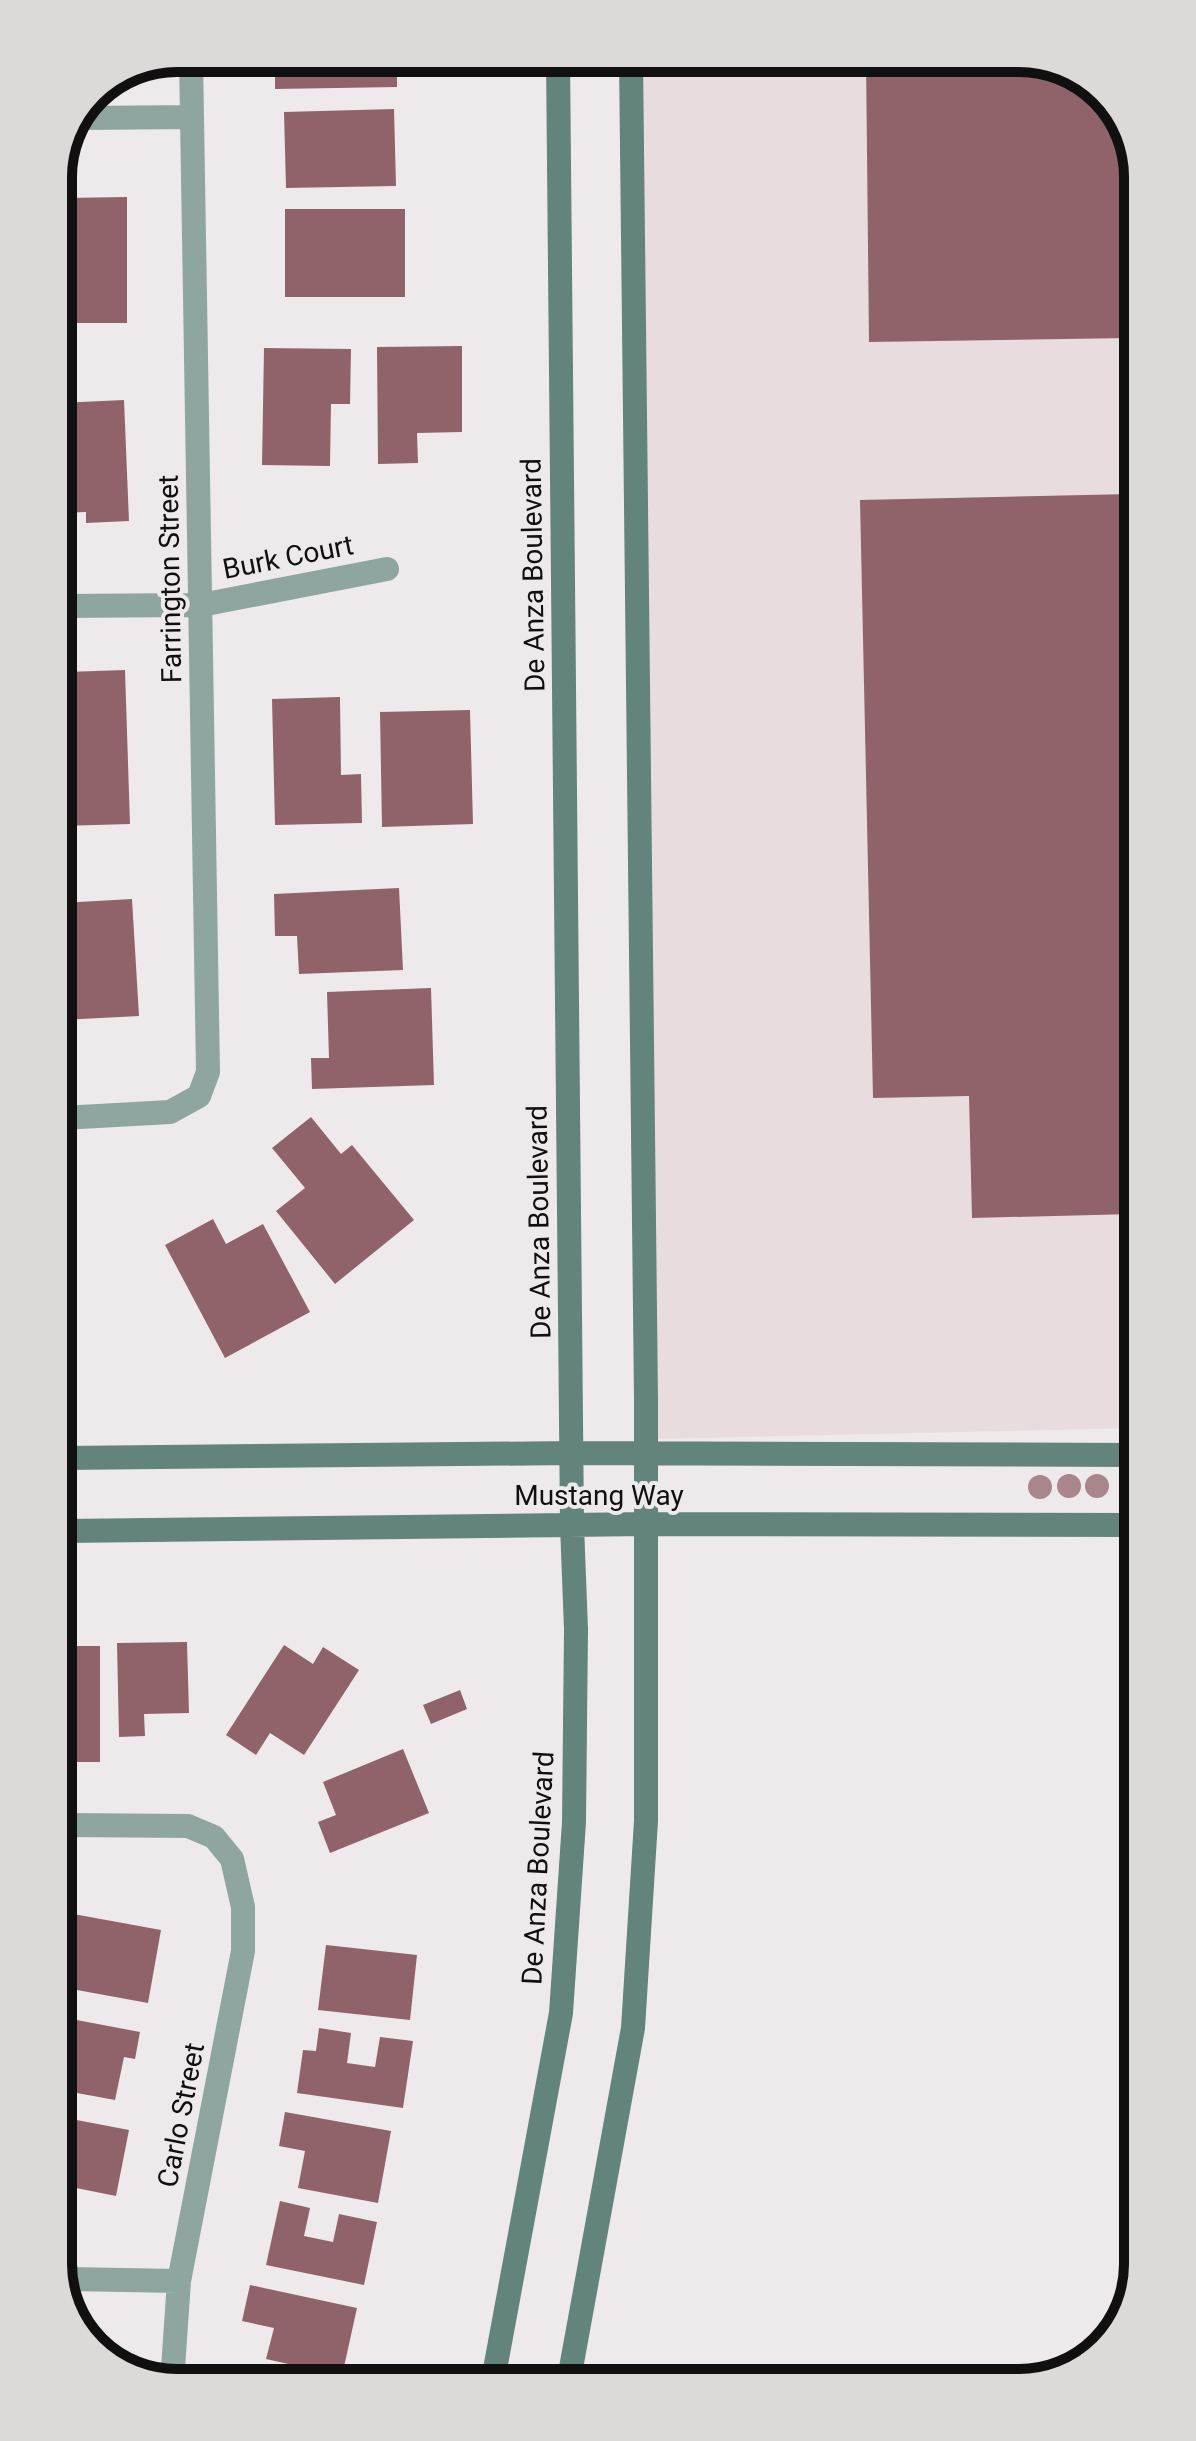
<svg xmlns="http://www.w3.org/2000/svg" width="1196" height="2441" viewBox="0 0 1196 2441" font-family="Roboto,sans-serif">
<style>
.built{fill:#e9dcde}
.building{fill:#90636a}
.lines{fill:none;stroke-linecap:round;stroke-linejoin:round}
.street{stroke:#8fa6a0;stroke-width:24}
.secondary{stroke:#63847c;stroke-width:24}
.tree{fill:#a9858c}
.labels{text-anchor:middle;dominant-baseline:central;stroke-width:8;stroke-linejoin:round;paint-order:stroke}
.street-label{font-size:28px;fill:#111010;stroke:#eeeaeb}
.rim{fill:none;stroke:#111010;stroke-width:10}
</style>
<rect width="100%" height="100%" fill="#eeeaeb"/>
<path class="built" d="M 640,58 L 1027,58 L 1091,82 L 1129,132 L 1135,1428 L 653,1439 Z"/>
<path class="building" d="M 275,58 L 397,58 L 397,87 L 275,89 Z
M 866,58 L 1027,58 L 1091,82 L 1129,132 L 1130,338 L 869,342 Z
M 394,109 L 396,186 L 286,188 L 284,112 Z
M 127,197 L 127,323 L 59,323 L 59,281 L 66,281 L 65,198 Z
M 285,209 L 405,209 L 405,297 L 285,297 Z
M 462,346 L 462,432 L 417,433 L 418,463 L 378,464 L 377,347 Z
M 264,348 L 351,349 L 350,404 L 331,404 L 330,466 L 262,465 Z
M 124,400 L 129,521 L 86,523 L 86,512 L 60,513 L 59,403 Z
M 1131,494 L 1134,1214 L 972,1218 L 969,1096 L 873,1098 L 860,500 Z
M 125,670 L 130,824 L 61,826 L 60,713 L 67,713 L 66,672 Z
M 340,697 L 341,775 L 361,774 L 362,823 L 275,825 L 272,699 Z
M 470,710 L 473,824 L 382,827 L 380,712 Z
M 399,888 L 403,970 L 299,974 L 297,936 L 275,936 L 274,894 Z
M 132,899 L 139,1016 L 62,1020 L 61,903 Z
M 431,988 L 434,1085 L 312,1089 L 311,1058 L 329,1058 L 327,992 Z
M 311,1117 L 341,1154 L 352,1145 L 414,1220 L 335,1284 L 276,1211 L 305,1188 L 272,1148 Z
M 213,1219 L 226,1244 L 263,1224 L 310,1312 L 225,1358 L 165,1245 Z
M 63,1230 L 72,1230 L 74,1337 L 63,1337 Z
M 64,1638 L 68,1638 L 68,1646 L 100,1646 L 100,1762 L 65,1762 Z
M 187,1642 L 189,1713 L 144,1714 L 145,1736 L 119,1737 L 117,1643 Z
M 284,1645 L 313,1664 L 323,1647 L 359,1670 L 304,1755 L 270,1733 L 256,1755 L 226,1735 Z
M 460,1690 L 467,1709 L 431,1724 L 423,1705 Z
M 403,1749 L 429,1813 L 330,1853 L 318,1822 L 336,1815 L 323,1782 Z
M 68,1913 L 161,1930 L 148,2003 L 66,1988 L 65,1930 Z
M 326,1945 L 417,1955 L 410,2020 L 318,2010 Z
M 66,2018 L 140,2032 L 135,2059 L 124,2057 L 115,2100 L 66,2091 Z
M 319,2028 L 351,2033 L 347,2063 L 375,2067 L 380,2037 L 413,2041 L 403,2108 L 297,2093 L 303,2050 L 316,2051 Z
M 285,2112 L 391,2131 L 378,2203 L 298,2188 L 305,2151 L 279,2146 Z
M 66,2118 L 129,2130 L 116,2196 L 66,2186 Z
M 280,2201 L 310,2208 L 304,2236 L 333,2242 L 339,2214 L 377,2222 L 364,2285 L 266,2265 Z
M 250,2285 L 357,2308 L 342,2376 L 266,2359 L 274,2328 L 242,2321 Z"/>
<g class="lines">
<path class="street" d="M 82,118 L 192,117
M 60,606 L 201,605 L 387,569
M 62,1118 L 170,1112 L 199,1096 L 208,1072 L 191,58
M 65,1825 L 188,1826 L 214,1837 L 232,1859 L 243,1907 L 243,1951 L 179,2281 L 172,2383
M 67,2279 L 179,2281"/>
<path class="secondary" d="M 63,1458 L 572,1453 L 1135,1455
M 64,1531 L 647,1524 L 1135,1525
M 569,2379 L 633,2028 L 646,1821 L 646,1400 L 631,58
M 493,2380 L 561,2013 L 574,1822 L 576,1629 L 572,1525 L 558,58"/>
</g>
<g class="tree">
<circle cx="1069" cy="1486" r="12"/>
<circle cx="1097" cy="1486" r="12"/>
<circle cx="1040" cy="1487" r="12"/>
</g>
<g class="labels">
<g class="street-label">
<text transform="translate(288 557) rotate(-11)">Burk Court</text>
<text transform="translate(533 575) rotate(-91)">De Anza Boulevard</text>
<text transform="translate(170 579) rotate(-91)">Farrington Street</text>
<text transform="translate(539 1222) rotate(-91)">De Anza Boulevard</text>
<text x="599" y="1495">Mustang Way</text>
<text transform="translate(538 1868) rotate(-87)">De Anza Boulevard</text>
<text transform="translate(181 2115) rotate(-79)">Carlo Street</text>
</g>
</g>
<path d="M0 0H1196V2441H0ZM177 72H1019A105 105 0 0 1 1124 177V2264A105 105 0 0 1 1019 2369H177A105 105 0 0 1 72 2264V177A105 105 0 0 1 177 72Z" fill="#dcd9d9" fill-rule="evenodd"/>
<path class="rim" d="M177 72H1019A105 105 0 0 1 1124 177V2264A105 105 0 0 1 1019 2369H177A105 105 0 0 1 72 2264V177A105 105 0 0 1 177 72Z"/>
</svg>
